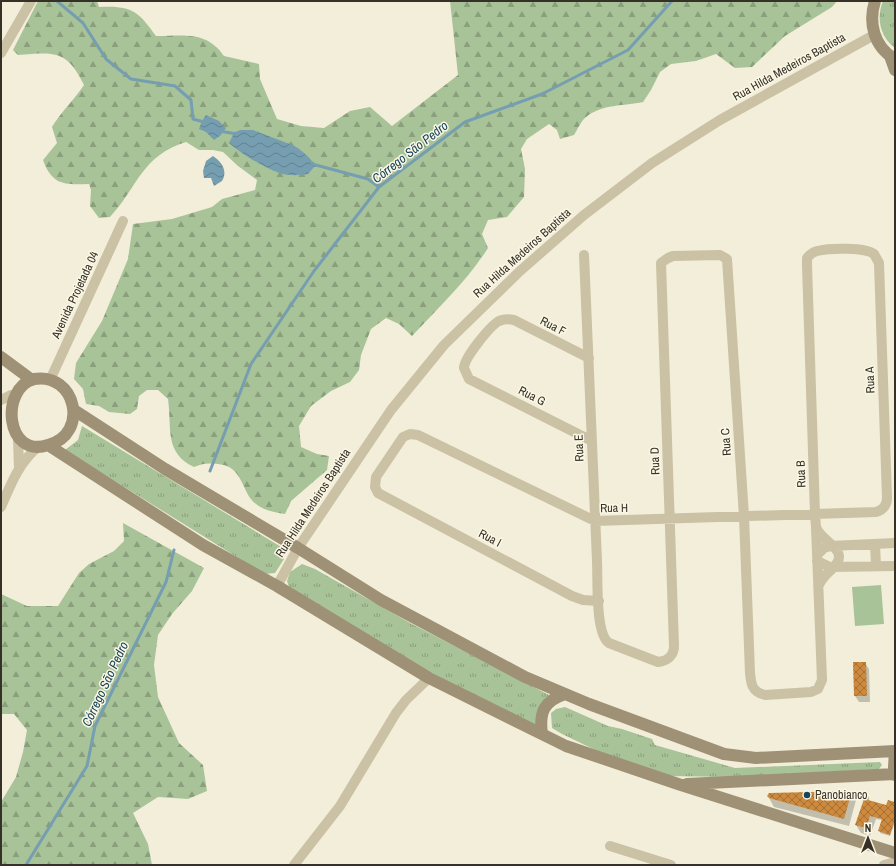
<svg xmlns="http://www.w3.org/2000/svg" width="896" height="866" viewBox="0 0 896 866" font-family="'Archivo Narrow',sans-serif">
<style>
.grass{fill:url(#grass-tufts)}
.forest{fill:url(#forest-firs)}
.park{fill:#a8c398}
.water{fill:url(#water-waves)}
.shadow{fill:#0003}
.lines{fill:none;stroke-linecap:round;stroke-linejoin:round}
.stream{stroke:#769eb1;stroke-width:3}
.building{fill:url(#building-cross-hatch)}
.street{stroke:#cbc1a4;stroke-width:10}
.secondary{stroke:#9f9175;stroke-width:12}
.poi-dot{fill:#19445a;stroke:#faf7e5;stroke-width:1.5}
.labels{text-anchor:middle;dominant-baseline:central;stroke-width:3;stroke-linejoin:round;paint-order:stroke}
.street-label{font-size:12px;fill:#363026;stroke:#faf7e5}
.poi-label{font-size:12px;fill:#363026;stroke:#faf7e5;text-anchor:start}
.water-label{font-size:13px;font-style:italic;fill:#19445a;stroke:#faf7e5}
</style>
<defs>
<pattern id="grass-tufts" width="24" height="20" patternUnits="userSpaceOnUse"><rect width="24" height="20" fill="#a8c398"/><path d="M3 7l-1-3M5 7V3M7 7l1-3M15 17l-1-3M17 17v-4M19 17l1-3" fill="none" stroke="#8a9f7c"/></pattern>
<pattern id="forest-firs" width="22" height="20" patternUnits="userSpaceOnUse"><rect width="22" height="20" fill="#a8c398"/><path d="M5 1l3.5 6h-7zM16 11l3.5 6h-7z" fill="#8a9f7c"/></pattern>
<pattern id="water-waves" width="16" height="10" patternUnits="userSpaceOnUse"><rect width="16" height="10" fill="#769eb1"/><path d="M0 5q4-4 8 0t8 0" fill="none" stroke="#628190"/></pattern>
<pattern id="building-cross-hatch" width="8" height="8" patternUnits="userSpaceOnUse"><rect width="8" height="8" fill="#cd893d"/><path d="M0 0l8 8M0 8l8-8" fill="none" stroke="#a77033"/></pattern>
</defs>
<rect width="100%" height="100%" fill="#f3eed9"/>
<path class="grass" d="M 883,1 L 895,1 L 895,48 C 880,37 876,18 883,1 Z
M 82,426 L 283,548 L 284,559 L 275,573 L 264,574 L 65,450 L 78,440 Z
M 302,564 L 315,569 L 412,624 L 549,695 L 539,708 L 536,725 L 439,677 L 290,590 L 287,581 L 290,572 Z
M 565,707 L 608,726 L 622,729 L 652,739 L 655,745 L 735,768 L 880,762 L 882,765 L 879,769 L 734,777 L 665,776 L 610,757 L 562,734 L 552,728 L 551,713 L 556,709 Z"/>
<path class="forest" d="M 38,1 L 97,1 L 99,7 C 132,6 137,10 156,36 C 184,36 206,30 224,56 L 259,64 L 260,79 L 277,119 L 301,126 L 324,128 L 350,111 L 370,107 L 392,126 L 458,75 L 450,1 L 837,1 L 832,7 L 785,36 L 752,67 L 735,68 L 716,54 L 696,61 L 671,64 L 660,72 L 651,90 L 643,102 C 624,106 602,104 586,117 C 581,121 577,130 574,135 L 560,139 L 557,130 L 549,124 L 527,139 L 521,149 L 525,169 L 524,197 L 507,217 L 488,220 L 482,234 L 488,248 C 467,281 439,307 412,336 L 399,324 L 386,318 L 371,329 L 361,355 L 359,370 L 350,382 L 331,391 L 311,406 L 299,426 L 301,447 L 317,454 L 329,456 L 327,470 L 291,501 L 285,514 C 274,512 265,511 256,504 C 241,493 244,466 218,464 C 208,463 203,463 194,467 C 164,453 172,428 168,399 L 158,390 L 147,390 L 139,396 L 137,409 L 130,414 L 109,412 L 99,406 L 86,404 L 83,389 L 74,379 L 76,363 L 102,321 L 128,259 L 133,224 L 172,219 L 212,207 L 222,199 L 255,190 L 257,180 L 238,166 L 223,152 L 213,150 L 199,150 L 186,142 C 141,156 138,187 110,217 L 99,218 L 90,206 L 91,190 L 89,184 C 64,185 52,185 43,160 L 57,143 L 52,127 C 61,112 74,100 84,85 C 67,50 55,52 18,55 L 13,50 Z
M 123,523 L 204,568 L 192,591 L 172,614 L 158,635 L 154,665 L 158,697 L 179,743 L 203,765 L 207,791 L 188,799 L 158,797 L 133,813 L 148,844 L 152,865 L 1,865 L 1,802 L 16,777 L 23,752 L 27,730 L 14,714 L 1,714 L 1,594 L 27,606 L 58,606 L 79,573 L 89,564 L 114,551 L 124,541 Z"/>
<path class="park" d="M 881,585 L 884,624 L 855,626 L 852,587 Z"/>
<path class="water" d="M 206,115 L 219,121 L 226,128 L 221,135 L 214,140 L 206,132 L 199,129 L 202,121 Z
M 240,130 L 253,130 L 287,143 C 295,144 312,158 315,166 L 308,174 C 300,175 292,176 283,174 C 269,171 240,153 229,143 L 234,133 Z
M 213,156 C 222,162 228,171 222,181 L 214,186 L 211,178 L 204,178 L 203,171 L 206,161 Z"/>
<path class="shadow" d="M 865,663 L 869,669 L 870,702 L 859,702 L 855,696 Z
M 852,792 L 856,800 L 849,826 L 774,807 L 769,798 Z
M 868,798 L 870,801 L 887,806 L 895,803 L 895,822 L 890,836 L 880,833 L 882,820 L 876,819 L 870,836 L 861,833 L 856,825 Z"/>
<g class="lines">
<path class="stream" d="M 57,1 L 83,23 L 106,59 L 131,79 L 175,86 L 191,100 L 193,119 L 204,122
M 219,131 L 237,134
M 312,164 L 368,179 L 379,187
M 210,471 L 251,364 L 314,271 L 379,187 L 465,122 L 542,94 L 628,50 L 672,1
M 26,865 L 87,766 L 95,726 L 166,582 L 174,550"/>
</g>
<path class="building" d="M 853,662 L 866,662 L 867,696 L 854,696 Z
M 852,791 L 844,819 L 769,798 L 767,796 L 769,793 Z
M 865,796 L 869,797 L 868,800 L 886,805 L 888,800 L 895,802 L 895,819 L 890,835 L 878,831 L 882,819 L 870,816 L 866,828 L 855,825 Z"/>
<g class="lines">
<path class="street" d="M 1,53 L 31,1
M 584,255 C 588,357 592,459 597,561 C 598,579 595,634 609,643 L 658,662 C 668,661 674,655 674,646 L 661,263 L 668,258 L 673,256 L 720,255 L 727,259 L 744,516 L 750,673 C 751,684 752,692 765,695 L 811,692 L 818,689 L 822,680 L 816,527 L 815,514 L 807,265 L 807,258 C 810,254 813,252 817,251 C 829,248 865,247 874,254 L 879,263 L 887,498 C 887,505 883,510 876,512 L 595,521 L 418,435 L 410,434 L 403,437 L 376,477 L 375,487 L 378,493 L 572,596 L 583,600 L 599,601
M 589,358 L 514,320 C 509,319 504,319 499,321 C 490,326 464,358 464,368 L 469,379 L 592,441
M 50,380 L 123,221
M 1,400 L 11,395
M 18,439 L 19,468
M 1,507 C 11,484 19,462 39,446
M 817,529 C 822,541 846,549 837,563 C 832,571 823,575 819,585
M 875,544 L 876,566
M 817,555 L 824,548 L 830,546 L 895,543
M 817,561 L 830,567 L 895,566
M 277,586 L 298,548 L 391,410 L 444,345 L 520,271 L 584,215 L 652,163 L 720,120 L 874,35
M 610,846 L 671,865
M 294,865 L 340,806 L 396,713 L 406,700 L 429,678
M 884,865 L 895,862"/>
<path class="secondary" d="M 875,1 C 868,23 874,47 895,59
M 890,56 L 895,70
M 1,357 L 32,380
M 74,410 L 165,469 L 298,548 L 381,600 L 525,677 L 589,704 L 724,754 L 756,758 L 895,751 L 894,767 L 895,775
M 48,445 C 90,434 76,372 34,379 C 0,388 5,459 48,445 L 203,545 L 277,586 L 429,678 L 566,746 L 678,784 L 895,853
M 542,734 C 539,712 544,701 565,694
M 687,784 L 895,774"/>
</g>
<circle class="poi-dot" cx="807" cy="795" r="4"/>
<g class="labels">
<g class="street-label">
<text transform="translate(789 67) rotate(-29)">Rua Hilda Medeiros Baptista</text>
<text transform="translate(522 253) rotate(-42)">Rua Hilda Medeiros Baptista</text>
<text transform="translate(75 295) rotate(-65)">Avenida Projetada 04</text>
<text transform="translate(553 326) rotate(27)">Rua F</text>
<text transform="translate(870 380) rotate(-92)">Rua A</text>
<text transform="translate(532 396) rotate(27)">Rua G</text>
<text transform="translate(726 442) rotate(-94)">Rua C</text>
<text transform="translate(579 448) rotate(-92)">Rua E</text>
<text transform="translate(655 461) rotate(-92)">Rua D</text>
<text transform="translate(801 474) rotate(-92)">Rua B</text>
<text transform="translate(313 503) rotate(-57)">Rua Hilda Medeiros Baptista</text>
<text transform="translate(614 508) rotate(-1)">Rua H</text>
<text transform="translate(490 538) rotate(28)">Rua I</text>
</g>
<g class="poi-label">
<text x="815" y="795">Panobianco</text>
</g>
<g class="water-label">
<text transform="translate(410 152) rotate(-38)">Córrego São Pedro</text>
<text transform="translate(105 684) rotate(-65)">Córrego São Pedro</text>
</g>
</g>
<rect width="896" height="866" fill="none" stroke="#363026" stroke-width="4"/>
<g transform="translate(868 838)" stroke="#faf7e5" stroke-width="3" paint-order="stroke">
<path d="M0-3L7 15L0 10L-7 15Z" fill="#363026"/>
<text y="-6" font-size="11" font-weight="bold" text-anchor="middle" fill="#363026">N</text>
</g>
</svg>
